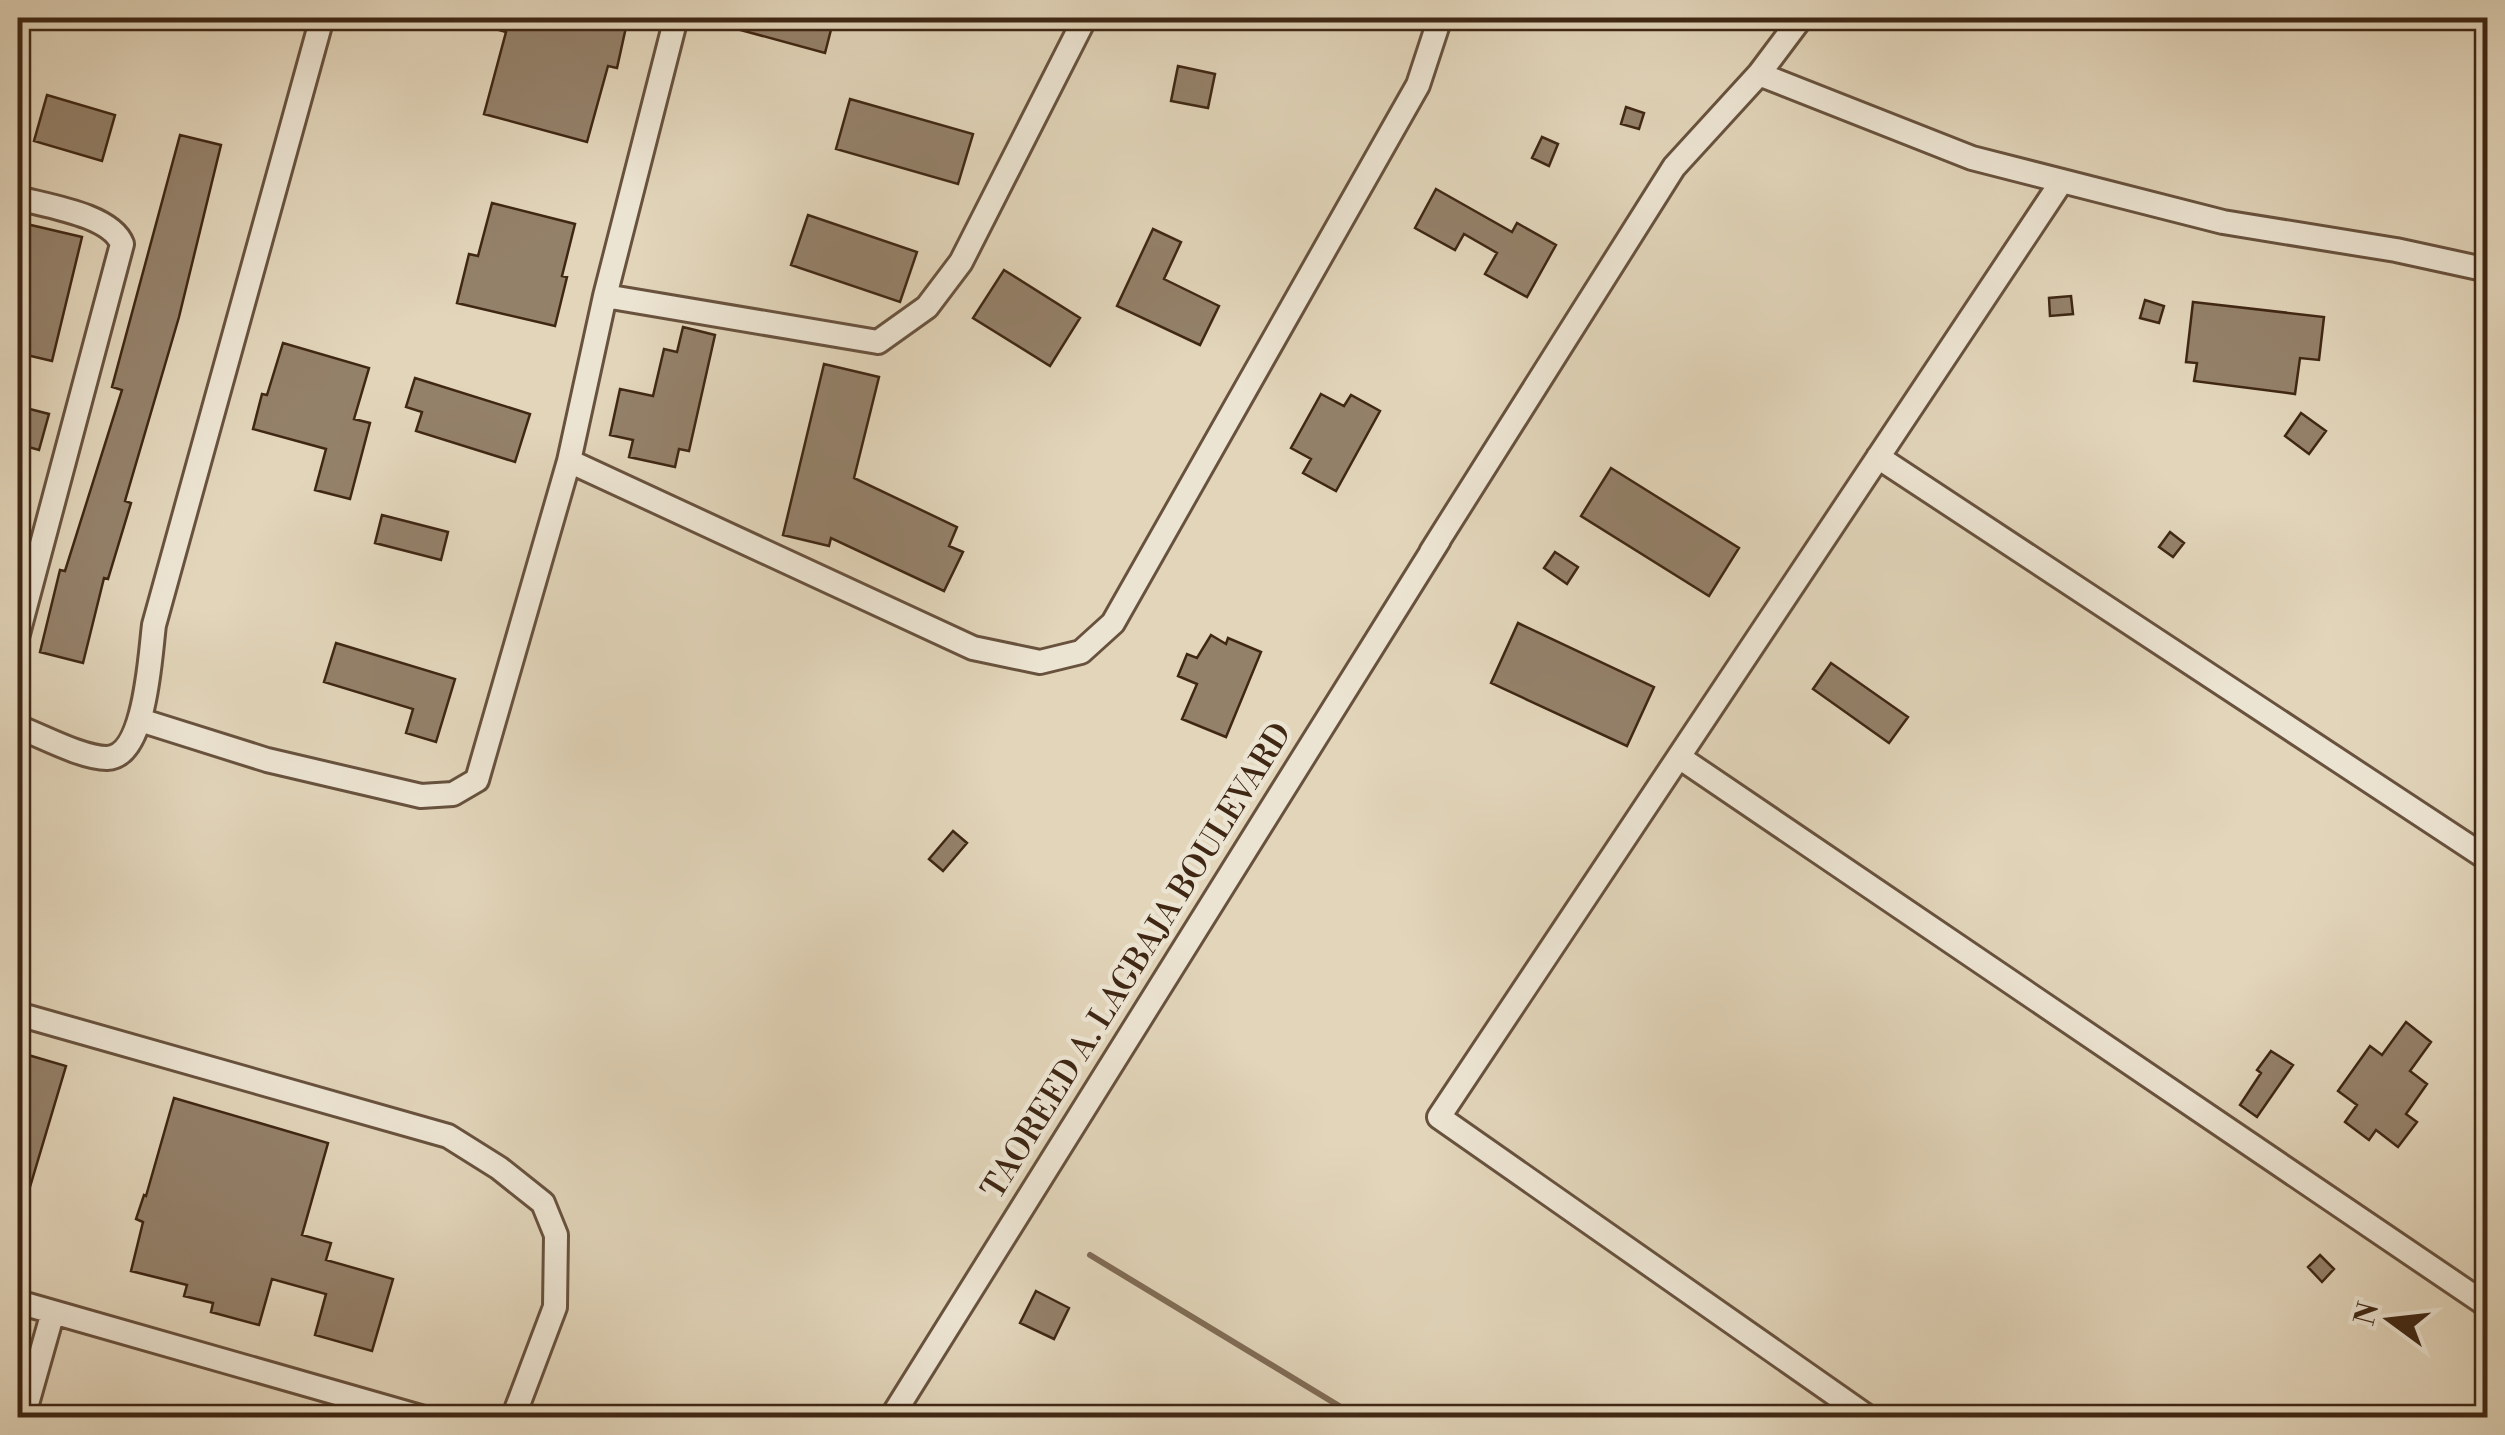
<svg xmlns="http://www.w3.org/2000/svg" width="2505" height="1435" viewBox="0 0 2505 1435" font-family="'Libre Bodoni',serif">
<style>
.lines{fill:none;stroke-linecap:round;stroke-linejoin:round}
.stream{stroke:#806c56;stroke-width:6}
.building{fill:#94816a;stroke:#3f2714;stroke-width:2.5}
.minor-casing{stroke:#68523e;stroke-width:28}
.minor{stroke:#ece4d2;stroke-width:22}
.labels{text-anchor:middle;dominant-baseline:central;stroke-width:9;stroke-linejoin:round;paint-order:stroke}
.street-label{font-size:32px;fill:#3f2714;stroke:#ece4d2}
</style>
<rect width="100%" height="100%" fill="#e2d5ba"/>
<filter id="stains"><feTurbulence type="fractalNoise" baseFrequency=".002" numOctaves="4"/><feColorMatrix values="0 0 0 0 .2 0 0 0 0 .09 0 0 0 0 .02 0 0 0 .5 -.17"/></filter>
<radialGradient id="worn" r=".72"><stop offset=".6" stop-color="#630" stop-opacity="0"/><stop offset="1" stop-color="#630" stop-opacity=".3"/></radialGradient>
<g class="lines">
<path class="stream" d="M 1090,1255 L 1359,1418"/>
</g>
<path class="building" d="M 472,18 L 628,18 L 617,68 L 608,66 L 587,142 L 484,114 L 506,32 L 471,22 Z
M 715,18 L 834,18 L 825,53 L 715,23 Z
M 1178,66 L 1215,74 L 1208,108 L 1171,101 Z
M 47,95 L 115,115 L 102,161 L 34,141 Z
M 850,99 L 973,134 L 958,184 L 836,149 Z
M 1626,107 L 1644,113 L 1639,129 L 1621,124 Z
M 180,135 L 221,145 L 179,317 L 125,501 L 131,503 L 108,579 L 104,578 L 83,663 L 40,652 L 60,570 L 65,571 L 122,390 L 112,387 Z
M 1542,137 L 1558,144 L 1549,166 L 1532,158 Z
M 1436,189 L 1512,232 L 1517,223 L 1556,245 L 1527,297 L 1485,274 L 1497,253 L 1464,234 L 1455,250 L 1415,228 Z
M 492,203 L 575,224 L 562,276 L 567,277 L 555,326 L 457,303 L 469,254 L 478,256 Z
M 808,215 L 917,252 L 900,302 L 791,265 Z
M 18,222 L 82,237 L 52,361 L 18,353 Z
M 1153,229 L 1181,242 L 1164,279 L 1219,306 L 1200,345 L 1117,306 Z
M 1004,270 L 1080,318 L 1050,366 L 973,318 Z
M 2071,296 L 2073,314 L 2050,316 L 2049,298 Z
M 2145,300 L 2164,306 L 2159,323 L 2140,318 Z
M 2193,302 L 2324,317 L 2319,360 L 2300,358 L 2295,394 L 2194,381 L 2197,363 L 2186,362 Z
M 683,327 L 715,335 L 689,451 L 679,449 L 675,467 L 629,457 L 633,440 L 610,435 L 620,389 L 653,396 L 664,349 L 677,352 Z
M 283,343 L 369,368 L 354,419 L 370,423 L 350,499 L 315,490 L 326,449 L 253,429 L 262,394 L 267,395 Z
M 824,364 L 879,377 L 854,478 L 957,527 L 949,546 L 963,552 L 944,591 L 831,538 L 829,546 L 783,535 Z
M 415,378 L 530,414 L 515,462 L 416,431 L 422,412 L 406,407 Z
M 1321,394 L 1344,406 L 1351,395 L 1380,411 L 1336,491 L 1303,473 L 1311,459 L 1291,448 Z
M 18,406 L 49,414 L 39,450 L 18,444 Z
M 2301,413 L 2326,431 L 2309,454 L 2285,436 Z
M 1611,468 L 1739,548 L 1709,596 L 1581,516 Z
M 382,515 L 448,532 L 441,560 L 375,543 Z
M 2170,532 L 2184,543 L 2173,557 L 2159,547 Z
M 1555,552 L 1578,567 L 1567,584 L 1544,568 Z
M 1518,623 L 1654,687 L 1627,746 L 1491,683 Z
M 1211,635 L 1226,644 L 1228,638 L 1261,652 L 1226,737 L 1182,719 L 1197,684 L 1178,676 L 1187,654 L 1197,658 Z
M 336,643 L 455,679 L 436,742 L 406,733 L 413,709 L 324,682 Z
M 1831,663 L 1908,717 L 1889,743 L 1813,689 Z
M 953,831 L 967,843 L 943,871 L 929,859 Z
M 2406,1022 L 2431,1042 L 2410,1071 L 2427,1084 L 2406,1114 L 2417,1122 L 2398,1147 L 2376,1130 L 2369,1140 L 2345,1122 L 2357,1105 L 2338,1091 L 2370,1046 L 2382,1055 Z
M 2271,1051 L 2293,1065 L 2257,1117 L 2240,1105 L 2261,1073 L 2257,1070 Z
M 18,1052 L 66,1066 L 21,1217 L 18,1217 Z
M 174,1098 L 328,1143 L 302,1235 L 331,1243 L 326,1260 L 393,1279 L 372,1351 L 315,1335 L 326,1294 L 272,1279 L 259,1325 L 211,1312 L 213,1303 L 184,1296 L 187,1285 L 131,1271 L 143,1222 L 136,1219 L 144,1195 L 146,1196 Z
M 2320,1255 L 2334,1269 L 2322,1282 L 2308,1267 Z
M 1036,1291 L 1069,1308 L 1054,1339 L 1020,1323 Z"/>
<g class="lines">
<g class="minor-casing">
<path id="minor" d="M 1759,74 L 1972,158 L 2223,222 L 2396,250 L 2488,270
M 18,198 C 47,206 111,215 122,244 L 18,634
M 605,296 L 878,342 L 927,307 L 961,262 L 1085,18
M 1878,457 L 2488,859
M 569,461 L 973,648 L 1040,662 L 1081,652 L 1113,623 L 1418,85 L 1440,18
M 1431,552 L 1674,167 L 1759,74 L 1801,18
M 140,720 L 267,760 L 421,796 L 453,794 L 477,780 L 569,461 L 605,296 L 676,18
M 18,727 C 42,736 82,758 107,758 C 146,757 150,655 154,625 L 322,18
M 1679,757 L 2488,1306
M 18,1014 L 448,1136 L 499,1168 L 543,1203 L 556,1235 L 555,1307 L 513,1418
M 18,1302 L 424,1418
M 23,1418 L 53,1312
M 891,1418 L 1439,540
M 1869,1418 L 1439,1117 L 2062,181"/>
</g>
<use href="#minor" class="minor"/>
</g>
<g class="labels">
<g class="street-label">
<text transform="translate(1137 961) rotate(-58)">TAOREED A. LAGBAJA BOULEVARD</text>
</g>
</g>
<rect width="2505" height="1435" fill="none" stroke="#e2d5ba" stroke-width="60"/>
<rect x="20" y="20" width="2465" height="1395" fill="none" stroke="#3f2714" stroke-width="5"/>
<rect x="30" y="30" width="2445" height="1375" fill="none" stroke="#3f2714" stroke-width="2.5"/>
<g transform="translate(2390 1320) rotate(285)" stroke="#ece4d2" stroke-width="8" paint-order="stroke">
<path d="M0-8L18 38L0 25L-18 38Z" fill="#3f2714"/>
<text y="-15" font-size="28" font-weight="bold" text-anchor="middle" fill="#3f2714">N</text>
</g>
<rect width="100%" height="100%" filter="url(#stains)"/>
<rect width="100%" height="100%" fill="url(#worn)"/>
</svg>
